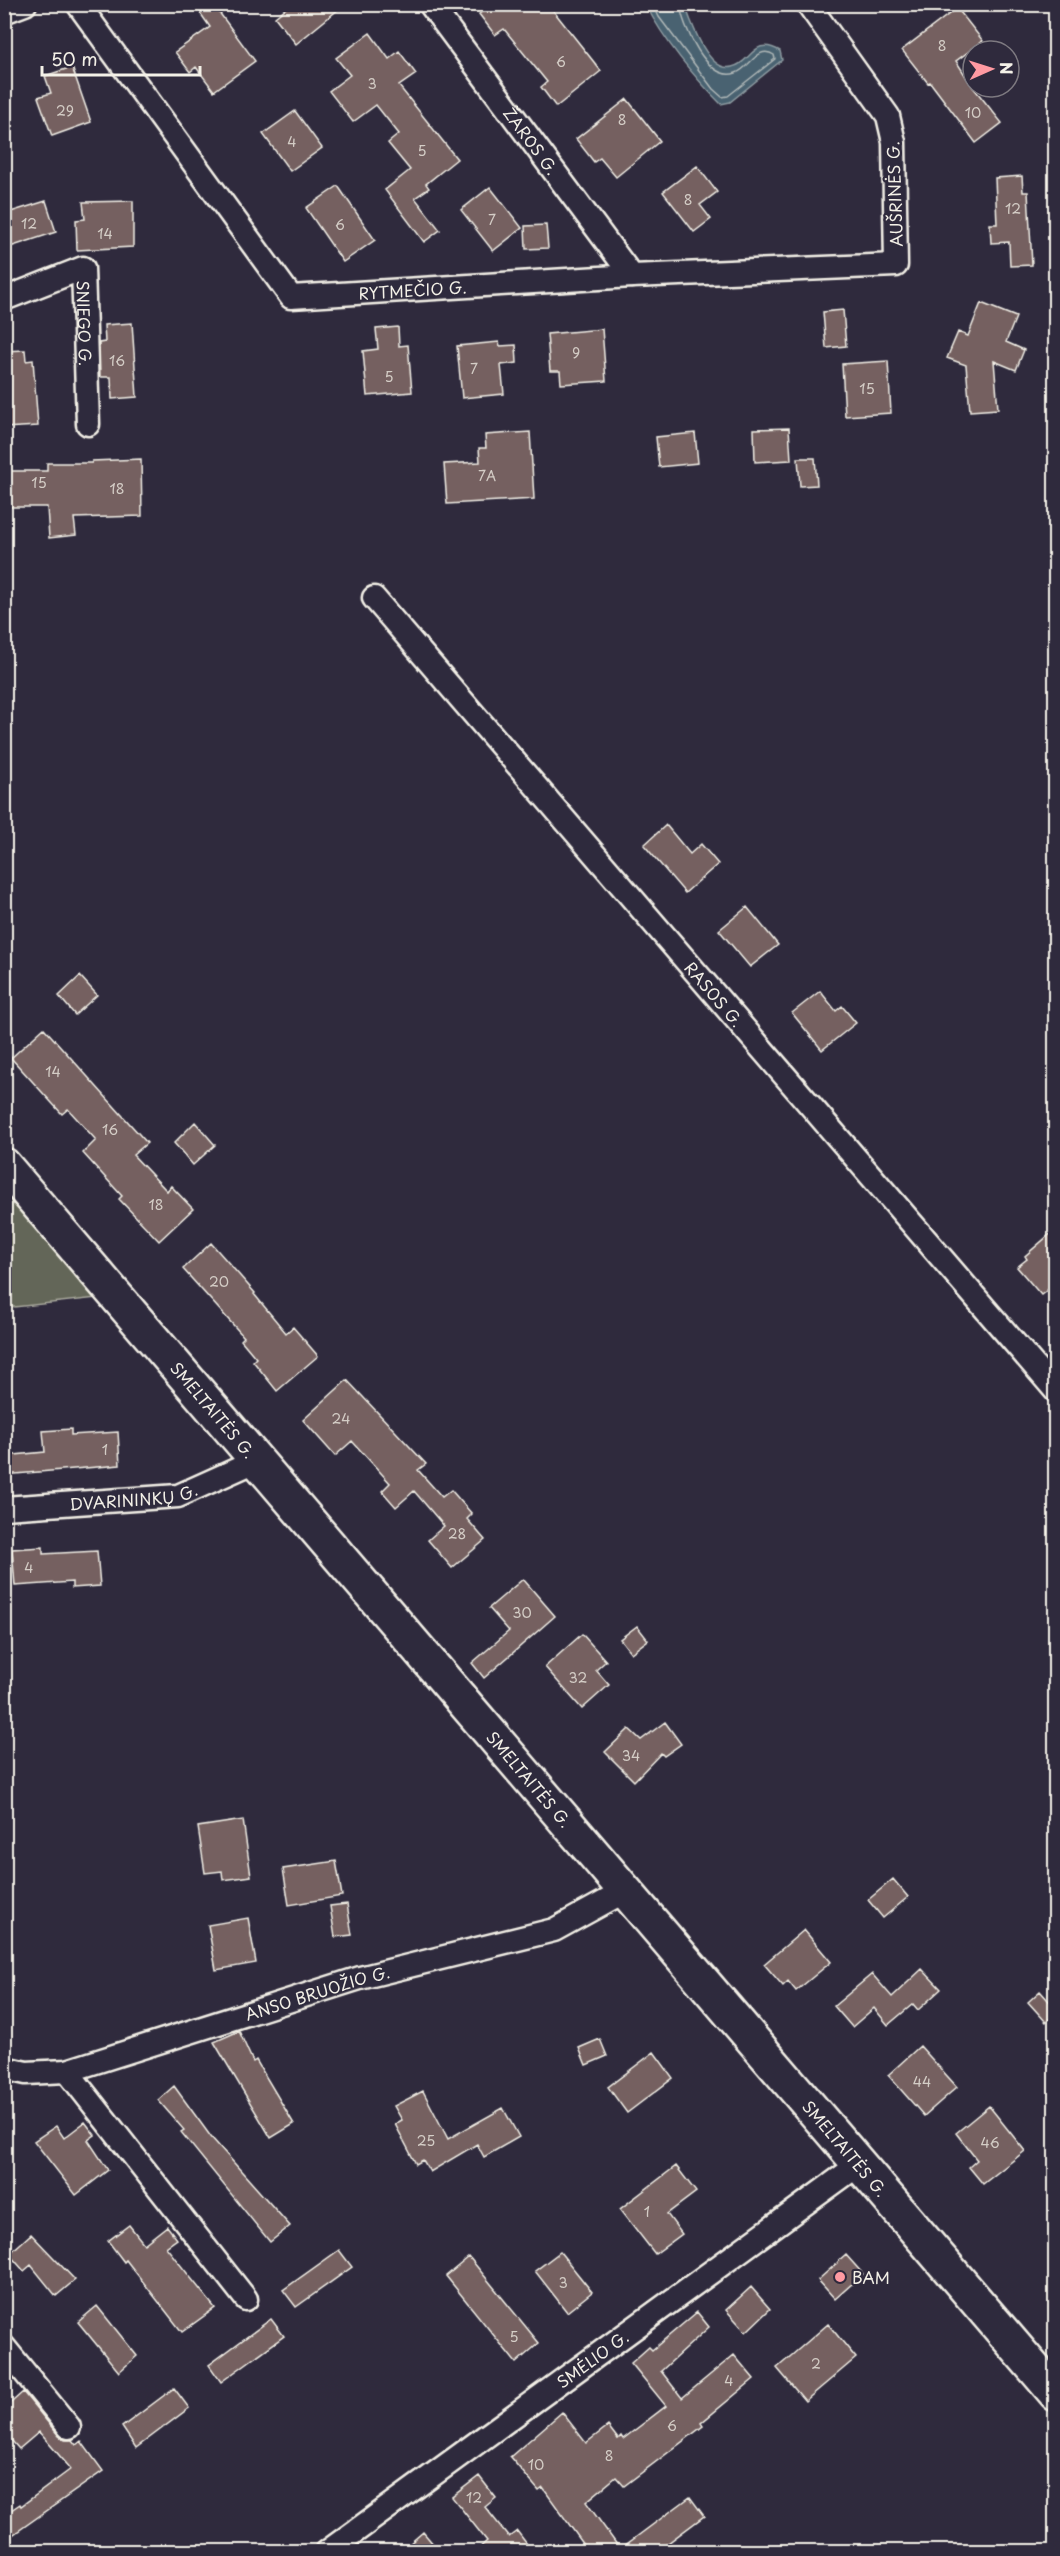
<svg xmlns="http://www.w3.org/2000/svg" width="1060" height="2556" viewBox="0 0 1060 2556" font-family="'Playpen Sans',sans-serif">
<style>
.green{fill:#646658;stroke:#acaca0;stroke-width:1.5}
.water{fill:#496271;stroke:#8d9ba1;stroke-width:1.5}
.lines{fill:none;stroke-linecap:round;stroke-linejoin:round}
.shore{stroke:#b0b8b8;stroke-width:1.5}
.building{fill:#746161;stroke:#f4f1e8;stroke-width:1.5}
.minor-casing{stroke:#f4f1e8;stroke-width:27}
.secondary-casing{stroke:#f4f1e8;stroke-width:38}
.minor{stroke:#2f2a3d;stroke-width:22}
.secondary{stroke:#2f2a3d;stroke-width:33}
.poi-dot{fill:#ff9aa2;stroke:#2f2a3d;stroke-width:2}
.labels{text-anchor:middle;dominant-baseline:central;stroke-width:4.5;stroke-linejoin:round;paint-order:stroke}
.number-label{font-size:14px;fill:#d4cdc6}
.street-label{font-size:16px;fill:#f4f1e8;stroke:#2f2a3d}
.poi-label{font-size:16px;fill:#f4f1e8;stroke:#2f2a3d;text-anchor:start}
</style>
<rect width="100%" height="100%" fill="#2f2a3d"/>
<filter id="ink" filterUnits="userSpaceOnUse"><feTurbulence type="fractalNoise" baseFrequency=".0167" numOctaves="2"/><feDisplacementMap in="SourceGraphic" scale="12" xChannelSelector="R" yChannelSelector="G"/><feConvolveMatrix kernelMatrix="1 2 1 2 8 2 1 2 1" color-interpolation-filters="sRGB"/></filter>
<g filter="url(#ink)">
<path class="green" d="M 5,1188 L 98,1298 L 5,1308 Z"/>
<path class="water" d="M 646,5 L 685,5 C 691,22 708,73 732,67 C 752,63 753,35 780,51 L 782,60 L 730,102 L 721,104 C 694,77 663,39 646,5 Z"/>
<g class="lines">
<path class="shore" d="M 653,4 L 659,17 L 713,89 L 722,97 L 728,96 L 775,59 L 774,55 C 758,44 750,68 736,73 C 708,83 682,26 680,4"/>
</g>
<path class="building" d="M 194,4 L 213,4 L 255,61 L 214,91 L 196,67 L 190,72 L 175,52 L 210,27 Z
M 291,4 L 345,4 L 296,44 L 275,17 Z
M 491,4 L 548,4 L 601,71 L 556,107 L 541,87 L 547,82 L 504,29 L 495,35 L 479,14 Z
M 957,8 L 983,41 L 956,61 L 973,87 L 1002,123 L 976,143 L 930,82 L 928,83 L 902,50 Z
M 370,33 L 389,59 L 399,51 L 416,74 L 399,86 L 457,159 L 426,184 L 429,188 L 415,198 L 440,230 L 424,242 L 385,190 L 410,170 L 388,143 L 399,134 L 376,105 L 353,122 L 329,91 L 350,75 L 336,58 Z
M 72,67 L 91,122 L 52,136 L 38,97 L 51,93 L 45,76 Z
M 627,99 L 660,141 L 616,177 L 600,158 L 594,162 L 576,139 Z
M 295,111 L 322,148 L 290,171 L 263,134 Z
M 697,166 L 717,192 L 700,205 L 711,219 L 694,232 L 663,192 Z
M 1022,176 L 1023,192 L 1028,192 L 1032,265 L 1010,266 L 1009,242 L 991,243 L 990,224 L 997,224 L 995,178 Z
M 338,186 L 375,240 L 343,262 L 306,208 Z
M 490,187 L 522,228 L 493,251 L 461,210 Z
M 46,201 L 56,232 L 4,249 L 4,214 Z
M 133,201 L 133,247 L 77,250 L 76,220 L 85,219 L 83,202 Z
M 546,225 L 548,248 L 526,249 L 525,226 Z
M 981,303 L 1016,317 L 1006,342 L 1024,350 L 1016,370 L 994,361 L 998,409 L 970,411 L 966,365 L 947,358 L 958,332 L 968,336 Z
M 843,310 L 846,346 L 826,348 L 823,312 Z
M 132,323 L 137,397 L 112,399 L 111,377 L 100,377 L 99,343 L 105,342 L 104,325 Z
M 398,327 L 399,346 L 408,345 L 412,392 L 367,396 L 363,351 L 378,349 L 376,329 Z
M 602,329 L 606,381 L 561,384 L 560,371 L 550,371 L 547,334 Z
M 499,342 L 500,346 L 516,345 L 517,363 L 501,365 L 504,394 L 462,398 L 457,346 Z
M 25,350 L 26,361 L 33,360 L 38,426 L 4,428 L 4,351 Z
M 888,361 L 891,413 L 845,416 L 842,364 Z
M 789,428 L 791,460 L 755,462 L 754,429 Z
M 530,432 L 534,499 L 447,504 L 444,464 L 480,462 L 479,448 L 486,448 L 485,435 Z
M 695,433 L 698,463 L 659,467 L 656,437 Z
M 798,458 L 815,458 L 817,485 L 800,486 Z
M 141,459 L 142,516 L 74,518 L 76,535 L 49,538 L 47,507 L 10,507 L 10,471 L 47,471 L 47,463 L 92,463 L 92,461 Z
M 666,825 L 690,854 L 701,844 L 718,864 L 685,893 L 644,845 Z
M 747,907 L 778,945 L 750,967 L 719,930 Z
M 80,976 L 97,995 L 75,1015 L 59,996 Z
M 820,991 L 836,1011 L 842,1006 L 856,1023 L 822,1050 L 792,1013 Z
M 44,1028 L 147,1143 L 133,1155 L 167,1191 L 171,1186 L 193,1209 L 159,1241 L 119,1199 L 122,1196 L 83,1153 L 96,1140 L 68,1109 L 62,1114 L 11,1058 Z
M 195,1122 L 215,1145 L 193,1165 L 174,1143 Z
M 1056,1229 L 1056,1283 L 1041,1295 L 1017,1267 L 1027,1259 L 1025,1256 Z
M 211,1243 L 255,1293 L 254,1294 L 286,1333 L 293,1327 L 318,1356 L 277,1391 L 253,1361 L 256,1358 L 241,1340 L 244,1337 L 183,1269 Z
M 347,1380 L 426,1464 L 418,1470 L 442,1497 L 451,1490 L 472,1514 L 467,1519 L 485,1540 L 452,1568 L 428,1540 L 444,1526 L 414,1491 L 396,1507 L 382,1491 L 390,1483 L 352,1441 L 335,1456 L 303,1420 Z
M 71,1429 L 71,1435 L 118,1432 L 120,1465 L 4,1475 L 4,1456 L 45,1452 L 43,1431 Z
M 43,1547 L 43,1554 L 97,1551 L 100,1586 L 72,1588 L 72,1582 L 15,1586 L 12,1549 Z
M 523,1579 L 555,1616 L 484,1678 L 472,1663 L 509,1631 L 489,1608 Z
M 637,1626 L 648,1640 L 631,1653 L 620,1639 Z
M 582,1634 L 606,1661 L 596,1670 L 609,1685 L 582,1709 L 545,1667 Z
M 665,1722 L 681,1744 L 664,1756 L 661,1753 L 634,1781 L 605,1752 L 629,1729 L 641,1740 Z
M 243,1820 L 251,1876 L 223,1880 L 222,1871 L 205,1873 L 198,1827 Z
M 336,1861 L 342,1896 L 289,1905 L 283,1869 Z
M 893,1879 L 908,1897 L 883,1918 L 868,1900 Z
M 347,1904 L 352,1935 L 335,1937 L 330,1906 Z
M 248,1918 L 256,1963 L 216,1970 L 208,1925 Z
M 804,1930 L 831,1962 L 796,1991 L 788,1981 L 783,1986 L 764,1964 Z
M 922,1969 L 941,1989 L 918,2010 L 913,2004 L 888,2025 L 874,2008 L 852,2027 L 834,2006 L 872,1974 L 892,1997 Z
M 1040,1991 L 1056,2009 L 1056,2013 L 1046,2022 L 1028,2002 Z
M 239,2031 L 253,2062 L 256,2060 L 294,2124 L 271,2138 L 214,2042 Z
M 600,2039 L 607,2056 L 586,2065 L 579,2048 Z
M 920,2046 L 957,2087 L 924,2116 L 888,2075 Z
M 654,2052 L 673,2078 L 627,2113 L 608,2087 Z
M 174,2086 L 211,2137 L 290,2226 L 270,2242 L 181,2132 L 184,2130 L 158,2100 Z
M 423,2091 L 448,2139 L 503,2108 L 519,2137 L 484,2157 L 477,2144 L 430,2172 L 423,2160 L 416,2164 L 395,2124 L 402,2120 L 394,2106 Z
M 989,2106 L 1025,2151 L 983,2184 L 969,2167 L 977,2160 L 956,2133 Z
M 85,2122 L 95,2135 L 88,2140 L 108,2170 L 76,2195 L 34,2141 L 56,2126 L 64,2138 Z
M 676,2166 L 696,2192 L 667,2214 L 682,2234 L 655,2254 L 620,2209 Z
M 129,2225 L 144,2244 L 167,2226 L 177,2239 L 166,2247 L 215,2308 L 182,2332 L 126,2260 L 124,2262 L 108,2241 Z
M 31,2234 L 75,2280 L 56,2296 L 31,2265 L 24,2271 L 9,2254 Z
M 339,2250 L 352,2267 L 296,2307 L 283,2290 Z
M 560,2252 L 592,2292 L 567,2312 L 535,2271 Z
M 846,2255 L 863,2274 L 835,2299 L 818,2280 Z
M 469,2257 L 539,2343 L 516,2363 L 446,2276 Z
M 751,2287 L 770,2309 L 746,2332 L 726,2310 Z
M 97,2306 L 137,2356 L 119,2372 L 78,2322 Z
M 697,2312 L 709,2327 L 661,2371 L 682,2398 L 734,2355 L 754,2379 L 701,2423 L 703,2426 L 624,2486 L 616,2477 L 586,2502 L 620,2549 L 690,2497 L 704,2516 L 656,2552 L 589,2552 L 543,2488 L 539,2491 L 510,2457 L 562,2412 L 586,2443 L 608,2426 L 618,2439 L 621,2436 L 623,2439 L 666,2406 L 631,2363 L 649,2347 L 652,2350 Z
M 271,2319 L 284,2336 L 221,2382 L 209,2365 Z
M 828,2324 L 856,2358 L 805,2401 L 777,2368 Z
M 174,2388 L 189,2408 L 136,2448 L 122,2427 Z
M 23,2392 L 59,2436 L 65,2440 L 72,2440 L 76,2445 L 81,2441 L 103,2471 L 11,2536 L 4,2527 L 4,2515 L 20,2504 L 21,2506 L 71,2469 L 39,2432 L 19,2449 L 4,2432 L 4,2409 Z
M 479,2476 L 496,2498 L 485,2507 L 509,2537 L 517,2531 L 533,2552 L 475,2552 L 487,2541 L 452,2497 Z
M 423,2532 L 440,2552 L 400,2552 Z"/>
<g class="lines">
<g class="minor-casing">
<g id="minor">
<path id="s1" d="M 78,4 L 291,297 L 632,276 L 896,265 L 894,142 L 888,116 L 808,4"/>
<path id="s2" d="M 430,4 L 632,276"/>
<path d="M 4,12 L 25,4"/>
<path id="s3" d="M 4,299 L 83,268 L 88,424"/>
<path id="s4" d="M 374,598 L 1056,1391"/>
<path id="s5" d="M 4,1508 L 178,1496 L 258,1460"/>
<path id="s6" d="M 4,2068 L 26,2073 L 67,2071 L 360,1978 L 554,1930 L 625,1891"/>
<path d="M 67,2071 L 246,2299"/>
<path d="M 4,2347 L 69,2427"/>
<path id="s7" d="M 327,2552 L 858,2165"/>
</g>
</g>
<g class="secondary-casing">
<g id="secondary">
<path id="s8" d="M 4,1165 L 1056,2394"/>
</g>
</g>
<use href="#minor" class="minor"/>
<use href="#secondary" class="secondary"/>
</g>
</g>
<circle class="poi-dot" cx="840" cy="2277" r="6"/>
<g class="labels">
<g class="number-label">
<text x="942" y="45">8</text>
<text x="561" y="61">6</text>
<text x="372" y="83">3</text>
<text x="65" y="110">29</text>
<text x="973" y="112">10</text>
<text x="622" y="119">8</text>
<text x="292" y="141">4</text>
<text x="422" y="150">5</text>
<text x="688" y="199">8</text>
<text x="1013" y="208">12</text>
<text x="492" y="219">7</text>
<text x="29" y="223">12</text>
<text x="340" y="224">6</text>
<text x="105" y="233">14</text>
<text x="576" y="352">9</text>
<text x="117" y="360">16</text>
<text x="474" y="368">7</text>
<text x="389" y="376">5</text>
<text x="867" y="388">15</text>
<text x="487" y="475">7A</text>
<text x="39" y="482">15</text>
<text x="117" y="488">18</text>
<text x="53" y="1071">14</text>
<text x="110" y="1129">16</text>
<text x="156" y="1204">18</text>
<text x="219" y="1281">20</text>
<text x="341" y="1418">24</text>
<text x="105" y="1449">1</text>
<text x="457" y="1533">28</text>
<text x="29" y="1567">4</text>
<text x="522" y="1612">30</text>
<text x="578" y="1677">32</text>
<text x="631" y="1755">34</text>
<text x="922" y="2081">44</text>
<text x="426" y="2140">25</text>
<text x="990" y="2142">46</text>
<text x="647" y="2211">1</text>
<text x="563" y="2282">3</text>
<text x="514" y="2336">5</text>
<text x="816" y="2363">2</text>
<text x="729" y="2380">4</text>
<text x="672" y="2425">6</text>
<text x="609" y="2455">8</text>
<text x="536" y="2464">10</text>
<text x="474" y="2497">12</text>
</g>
<g class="street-label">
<text stroke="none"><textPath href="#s2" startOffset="170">ŽAROS G.</textPath></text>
<text transform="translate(894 194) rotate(-92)">AUŠRINĖS G.</text>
<text stroke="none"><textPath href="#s1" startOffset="484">RYTMEČIO G.</textPath></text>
<text stroke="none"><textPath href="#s3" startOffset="140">SNIEGO G.</textPath></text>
<text stroke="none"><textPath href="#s4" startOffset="522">RASOS G.</textPath></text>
<text stroke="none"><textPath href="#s8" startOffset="322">SMELTAITĖS G.</textPath></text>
<text stroke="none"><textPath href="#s5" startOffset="130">DVARININKŲ G.</textPath></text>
<text stroke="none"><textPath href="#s8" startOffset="808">SMELTAITĖS G.</textPath></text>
<text stroke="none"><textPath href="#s6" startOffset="326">ANSO BRUOŽIO G.</textPath></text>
<text stroke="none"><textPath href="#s8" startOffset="1294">SMELTAITĖS G.</textPath></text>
<text stroke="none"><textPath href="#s7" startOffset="328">SMĖLIO G.</textPath></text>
</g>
<g class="poi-label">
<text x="852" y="2277">BAM</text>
</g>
</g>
<rect width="1060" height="2556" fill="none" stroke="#2f2a3d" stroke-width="24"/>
<rect x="12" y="12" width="1036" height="2532" fill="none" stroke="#f4f1e8" stroke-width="2" filter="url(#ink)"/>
<g transform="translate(991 69) rotate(87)"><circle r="28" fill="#2f2a3d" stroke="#7e7a81" stroke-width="1.5"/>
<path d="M0-4.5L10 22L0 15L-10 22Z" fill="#ff9aa2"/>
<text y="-9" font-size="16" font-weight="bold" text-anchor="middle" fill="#f4f1e8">N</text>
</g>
<path d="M42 66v9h158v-9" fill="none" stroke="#f4f1e8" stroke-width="3"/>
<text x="51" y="66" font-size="18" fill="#f4f1e8" stroke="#2f2a3d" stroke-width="4.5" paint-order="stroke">50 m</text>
</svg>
